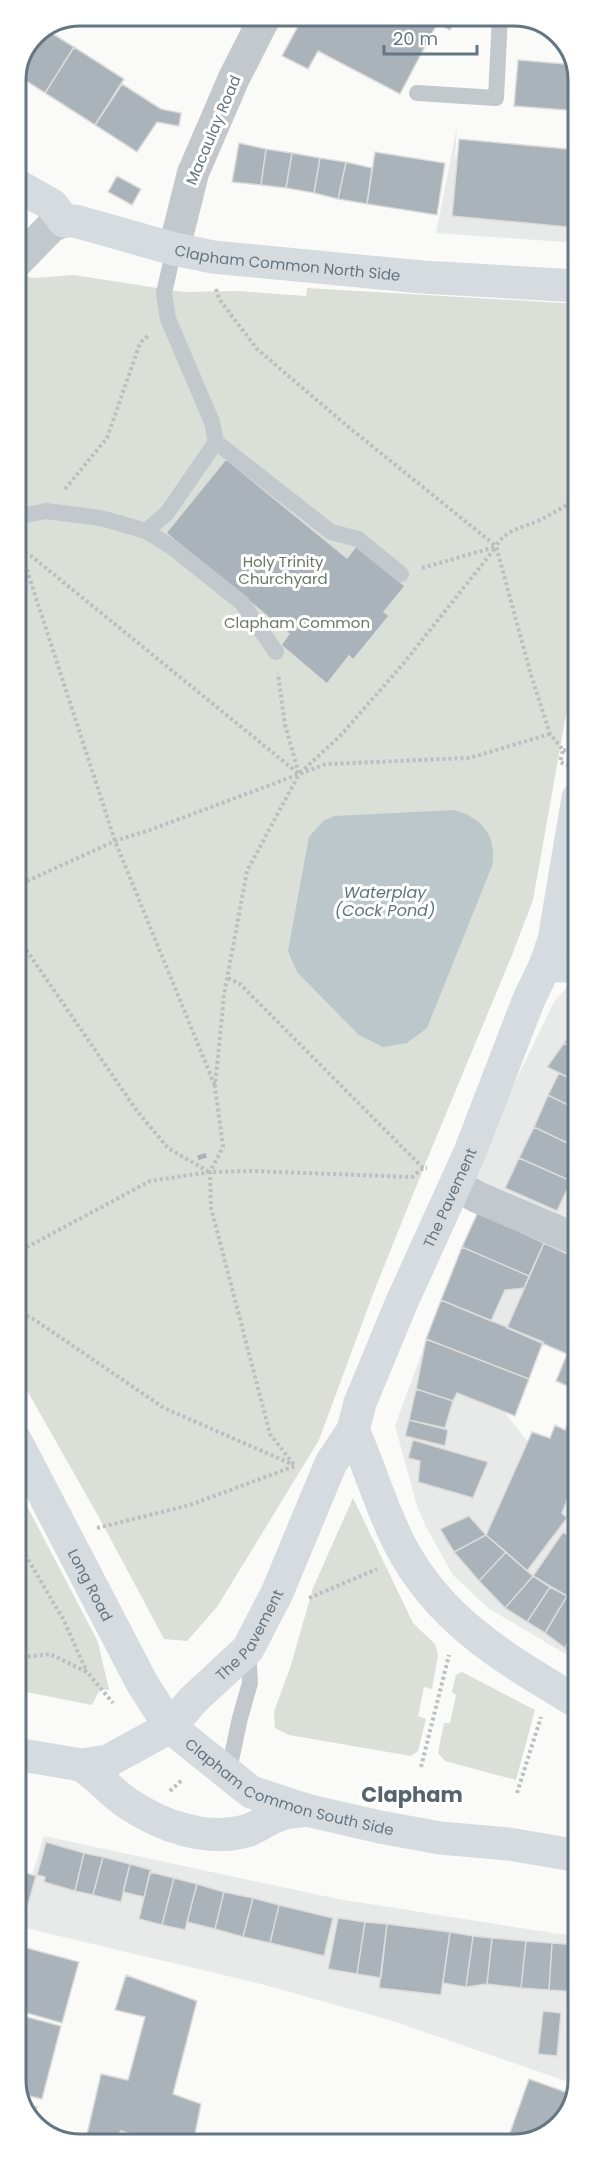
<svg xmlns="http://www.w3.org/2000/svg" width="594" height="2160" viewBox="0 0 594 2160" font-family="Poppins,sans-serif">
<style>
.built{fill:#e8e9e9}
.green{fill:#dadfd7}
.water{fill:#bbc7cb}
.building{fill:#aab3b9;stroke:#dcdcda;stroke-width:1.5}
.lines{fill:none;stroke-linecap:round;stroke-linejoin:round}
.path{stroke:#bbbfc2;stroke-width:4;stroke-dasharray:3 3;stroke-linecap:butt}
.service{stroke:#c3c8cc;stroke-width:16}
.minor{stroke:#c3c8cc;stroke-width:32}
.secondary{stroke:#d6dbdf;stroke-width:33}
.trunk{stroke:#d6dbdf;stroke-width:33}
.labels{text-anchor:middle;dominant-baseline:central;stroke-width:6;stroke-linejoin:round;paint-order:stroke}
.street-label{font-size:15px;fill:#657683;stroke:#fff}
.park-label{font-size:15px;fill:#687a64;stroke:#fff}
.water-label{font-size:16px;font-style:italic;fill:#60757c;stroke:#fff}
.district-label{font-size:21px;font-weight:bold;fill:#57646e;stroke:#fff}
.rim{fill:none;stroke:#657683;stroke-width:3}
</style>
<rect width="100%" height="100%" fill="#fafaf8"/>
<path class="built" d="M 457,126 L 455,158 L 578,165 L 578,243 L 436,233 Z
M 578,974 L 578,1226 L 493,1398 L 579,1506 L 579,1662 L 488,1608 L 453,1575 L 425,1525 L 417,1506 L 395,1426 L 441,1300 L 478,1212 L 471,1185 L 512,1088 L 554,1002 Z
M 44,1836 L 338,1899 L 559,1934 L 579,1934 L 579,2081 L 577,2085 L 390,2020 L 257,1983 L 17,1926 Z"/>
<path class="green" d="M 15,273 L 33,278 L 74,275 L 183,292 L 237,291 L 306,296 L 307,288 L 578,304 L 578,647 L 533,900 L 512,955 L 426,1162 L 373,1294 L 319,1440 L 217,1607 L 187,1641 L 164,1639 L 101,1521 L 16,1371 Z
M 16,1485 L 98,1642 L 109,1690 L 100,1689 L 92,1705 L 16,1690 Z
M 353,1498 L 413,1623 L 435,1644 L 438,1655 L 432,1689 L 424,1687 L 418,1716 L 426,1719 L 418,1751 L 411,1756 L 289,1735 L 275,1728 L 274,1712 L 291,1665 L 313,1588 Z
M 462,1672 L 535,1710 L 516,1780 L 445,1761 L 438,1753 L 444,1723 L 450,1723 L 456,1695 L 452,1692 L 456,1675 Z"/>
<path class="water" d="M 455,810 C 483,819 497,836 492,866 L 427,1028 L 407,1043 L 383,1047 L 359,1035 L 297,972 L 288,951 L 309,837 L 323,821 L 334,816 Z"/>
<path class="building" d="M 208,15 L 231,15 L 224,26 Z
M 304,15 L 314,19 L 316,15 L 458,15 L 450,30 L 437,24 L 400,94 L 318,51 L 308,69 L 282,56 Z
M 519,16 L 522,16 L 554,30 L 518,27 Z
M 45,29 L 74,47 L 45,93 L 17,75 L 27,50 L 39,32 Z
M 74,47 L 124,79 L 95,125 L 45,93 Z
M 518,60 L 577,65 L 578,111 L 514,106 Z
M 122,84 L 161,109 L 181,113 L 179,126 L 157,122 L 137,152 L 95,125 Z
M 459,139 L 578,150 L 578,228 L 452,216 Z
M 239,143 L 266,149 L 261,185 L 232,182 Z
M 266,149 L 292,153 L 286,188 L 261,185 Z
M 375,152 L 445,163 L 437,215 L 367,204 Z
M 292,153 L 320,158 L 314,193 L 286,188 Z
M 320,158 L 346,162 L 338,199 L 314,193 Z
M 346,162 L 372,168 L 367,204 L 338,199 Z
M 117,176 L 141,189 L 132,205 L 108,192 Z
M 226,459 L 347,558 L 356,546 L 405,586 L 384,612 L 389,616 L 353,660 L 349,656 L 327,684 L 281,645 L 289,634 L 166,533 Z
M 575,1026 L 578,1029 L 578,1052 L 564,1043 Z
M 564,1043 L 578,1052 L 578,1082 L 547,1067 Z
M 559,1073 L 578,1082 L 578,1110 L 548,1095 Z
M 548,1095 L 578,1110 L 578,1148 L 534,1127 Z
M 534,1127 L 578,1148 L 578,1164 L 571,1181 L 519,1158 Z
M 206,1152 L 208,1158 L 198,1161 L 196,1155 Z
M 519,1158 L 571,1181 L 557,1211 L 505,1188 Z
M 478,1212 L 544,1243 L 529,1276 L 462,1247 Z
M 544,1243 L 578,1259 L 579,1391 L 556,1381 L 567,1354 L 507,1328 Z
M 462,1247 L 529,1276 L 524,1288 L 505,1290 L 491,1321 L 441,1300 Z
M 441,1300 L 543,1342 L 529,1379 L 426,1339 Z
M 426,1339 L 529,1379 L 515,1416 L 457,1393 L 453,1401 L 416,1389 Z
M 416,1389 L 453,1401 L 445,1428 L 409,1420 Z
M 573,1411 L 579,1413 L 579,1469 L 562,1513 L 567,1518 L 527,1571 L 486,1535 L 532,1432 L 550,1438 L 555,1425 L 565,1430 Z
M 409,1420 L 448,1430 L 445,1446 L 405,1436 Z
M 413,1440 L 488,1462 L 473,1498 L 418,1482 L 420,1461 L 408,1458 Z
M 469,1516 L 486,1535 L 454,1552 L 440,1529 Z
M 563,1532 L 577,1540 L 579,1535 L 579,1578 L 567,1596 L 533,1576 Z
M 486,1535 L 506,1552 L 479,1581 L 454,1552 Z
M 506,1552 L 533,1576 L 505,1608 L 479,1581 Z
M 533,1576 L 550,1587 L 527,1622 L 505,1608 Z
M 550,1587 L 567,1596 L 545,1633 L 527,1622 Z
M 567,1596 L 579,1603 L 579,1618 L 565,1648 L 545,1633 Z
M 579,1618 L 579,1658 L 565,1648 Z
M 579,1747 L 579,1763 L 572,1760 Z
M 577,1776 L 579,1777 L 579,1797 L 573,1796 Z
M 46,1842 L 84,1853 L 75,1891 L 44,1882 L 45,1877 L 37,1875 Z
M 84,1853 L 103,1857 L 93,1895 L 75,1891 Z
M 103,1857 L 130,1864 L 121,1902 L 93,1895 Z
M 130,1864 L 151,1870 L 144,1897 L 123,1892 Z
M 16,1870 L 36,1876 L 21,1929 L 16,1928 Z
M 150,1872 L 174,1878 L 162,1925 L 139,1919 Z
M 174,1878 L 197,1884 L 185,1930 L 162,1925 Z
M 197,1884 L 224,1892 L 215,1929 L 187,1922 Z
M 224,1892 L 253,1898 L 243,1937 L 215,1929 Z
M 253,1898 L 279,1905 L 270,1943 L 243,1937 Z
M 279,1905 L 333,1918 L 324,1956 L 270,1943 Z
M 338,1918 L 365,1922 L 357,1974 L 328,1969 Z
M 365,1922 L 387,1924 L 381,1978 L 357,1974 Z
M 387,1924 L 450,1932 L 441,1995 L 379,1988 Z
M 450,1932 L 473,1936 L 466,1987 L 443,1983 Z
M 473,1936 L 492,1938 L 487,1984 L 466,1987 Z
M 492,1938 L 526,1941 L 521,1988 L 487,1984 Z
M 526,1941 L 552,1943 L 549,1990 L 521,1988 Z
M 552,1943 L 579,1945 L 578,1992 L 549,1990 Z
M 16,1945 L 79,1962 L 62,2023 L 16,2010 Z
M 126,1975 L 197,2001 L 173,2094 L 201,2104 L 193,2144 L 163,2144 L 121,2131 L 113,2142 L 87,2134 L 101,2074 L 128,2080 L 145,2017 L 115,2010 Z
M 543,2011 L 561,2013 L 557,2056 L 538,2054 Z
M 16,2014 L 61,2026 L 42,2099 L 16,2093 Z
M 529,2079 L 574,2095 L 565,2120 L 527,2144 L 506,2144 Z
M 22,2103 L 37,2107 L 33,2122 Z"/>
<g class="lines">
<path class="path" d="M 216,289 L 219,299 L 257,349 L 346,425 L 496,546
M 65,489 L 107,438 L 140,343 L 149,335
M 15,542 L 24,561 L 115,841 L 215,1086
M 19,551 L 30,555 L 299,774 L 341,735 L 403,664 L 496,547
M 422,568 L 495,547
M 563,750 L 578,753
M 569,766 L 560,762 L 563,750 L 550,734 L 531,675 L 496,546 C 506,529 523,528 540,520 C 553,513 565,506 578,499
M 16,886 L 115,841 L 150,830 L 326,764 L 469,758 L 550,734
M 16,935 L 137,1111 L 168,1148 L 209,1172
M 228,978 L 240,984 L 423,1168
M 16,1253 L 150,1181 L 210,1172 L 252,1171 L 412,1177 L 423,1168 L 427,1168
M 16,1310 L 35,1320 L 164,1408 L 294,1465
M 97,1528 L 190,1505 L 295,1466 L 270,1434 L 211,1208 L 210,1172 L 223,1147 L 215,1087 L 224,995 L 247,871 L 299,774 L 285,725 L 278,673
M 16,1539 L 63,1619 L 87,1672
M 309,1598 L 377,1569
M 16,1658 L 50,1654 L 87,1672 L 113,1703
M 421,1767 L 449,1655
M 170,1791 L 183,1779
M 517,1793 L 541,1717"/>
<path class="service" d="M 417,93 L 496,98 L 500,15
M 216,442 L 331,532 L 358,539 L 401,574
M 15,517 L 46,511 L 101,518 L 146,531 L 167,513 L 216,442 L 212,422 L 168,319 L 164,293 L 174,249
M 146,531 L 173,548 L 242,603 L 276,652
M 228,1774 L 240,1718 L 250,1683 L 248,1650"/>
<path class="minor" d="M 174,249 L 193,173 L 234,78 L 266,15
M 15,264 L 51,227 L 64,221
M 456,1185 L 477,1197 L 578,1240"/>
<g class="secondary">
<path id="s1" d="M 15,184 L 52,205 L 64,221 L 75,221 L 174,249 L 213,257 L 422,277 L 578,286"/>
<path d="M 545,966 L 567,966 L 578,957"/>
<path d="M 353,1430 C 370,1468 381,1508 400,1545 C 441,1623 506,1659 579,1703"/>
<path id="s2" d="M 170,1727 L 193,1700 L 248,1649 L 277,1593 L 331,1463 L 353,1430 L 360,1403 L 401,1304 L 470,1152 L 529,999 L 545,966 L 554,940 L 578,798"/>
</g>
<g class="trunk">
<path id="s3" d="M 16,1441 L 142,1683 L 170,1727 L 251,1792 L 306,1810 L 380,1827 L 440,1838 L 509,1844 L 579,1856"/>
<path d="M 16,1754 L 81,1765 L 108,1761 L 170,1727"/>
<path d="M 81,1765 C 98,1776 111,1792 127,1803 C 161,1826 206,1842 246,1831 C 257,1828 267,1819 279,1815 C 287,1812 297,1812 306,1810"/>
</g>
</g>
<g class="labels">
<g class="street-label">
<text transform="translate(213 130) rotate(-67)">Macaulay Road</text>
<text stroke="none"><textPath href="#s1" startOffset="291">Clapham Common North Side</textPath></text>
<text stroke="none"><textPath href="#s2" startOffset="606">The Pavement</textPath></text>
<text stroke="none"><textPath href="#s3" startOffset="162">Long Road</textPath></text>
<text stroke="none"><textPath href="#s2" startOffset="123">The Pavement</textPath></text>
<text stroke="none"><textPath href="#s3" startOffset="462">Clapham Common South Side</textPath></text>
</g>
<g class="park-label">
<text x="283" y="561">Holy Trinity<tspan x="283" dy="17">Churchyard</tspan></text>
<text x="297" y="622">Clapham Common</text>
</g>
<g class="water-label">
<text x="385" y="892">Waterplay<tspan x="385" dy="18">(Cock Pond)</tspan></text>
</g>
<g class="district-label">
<text x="412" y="1794">Clapham</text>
</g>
</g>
<path d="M0 0H594V2160H0ZM80 26H514A54 54 0 0 1 568 80V2080A54 54 0 0 1 514 2134H80A54 54 0 0 1 26 2080V80A54 54 0 0 1 80 26Z" fill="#fff" fill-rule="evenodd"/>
<path class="rim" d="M80 26H514A54 54 0 0 1 568 80V2080A54 54 0 0 1 514 2134H80A54 54 0 0 1 26 2080V80A54 54 0 0 1 80 26Z"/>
<path d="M384 45v9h93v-9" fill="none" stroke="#657683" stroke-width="3"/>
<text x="393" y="45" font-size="18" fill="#657683" stroke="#ffffff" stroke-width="4.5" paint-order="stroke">20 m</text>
</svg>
